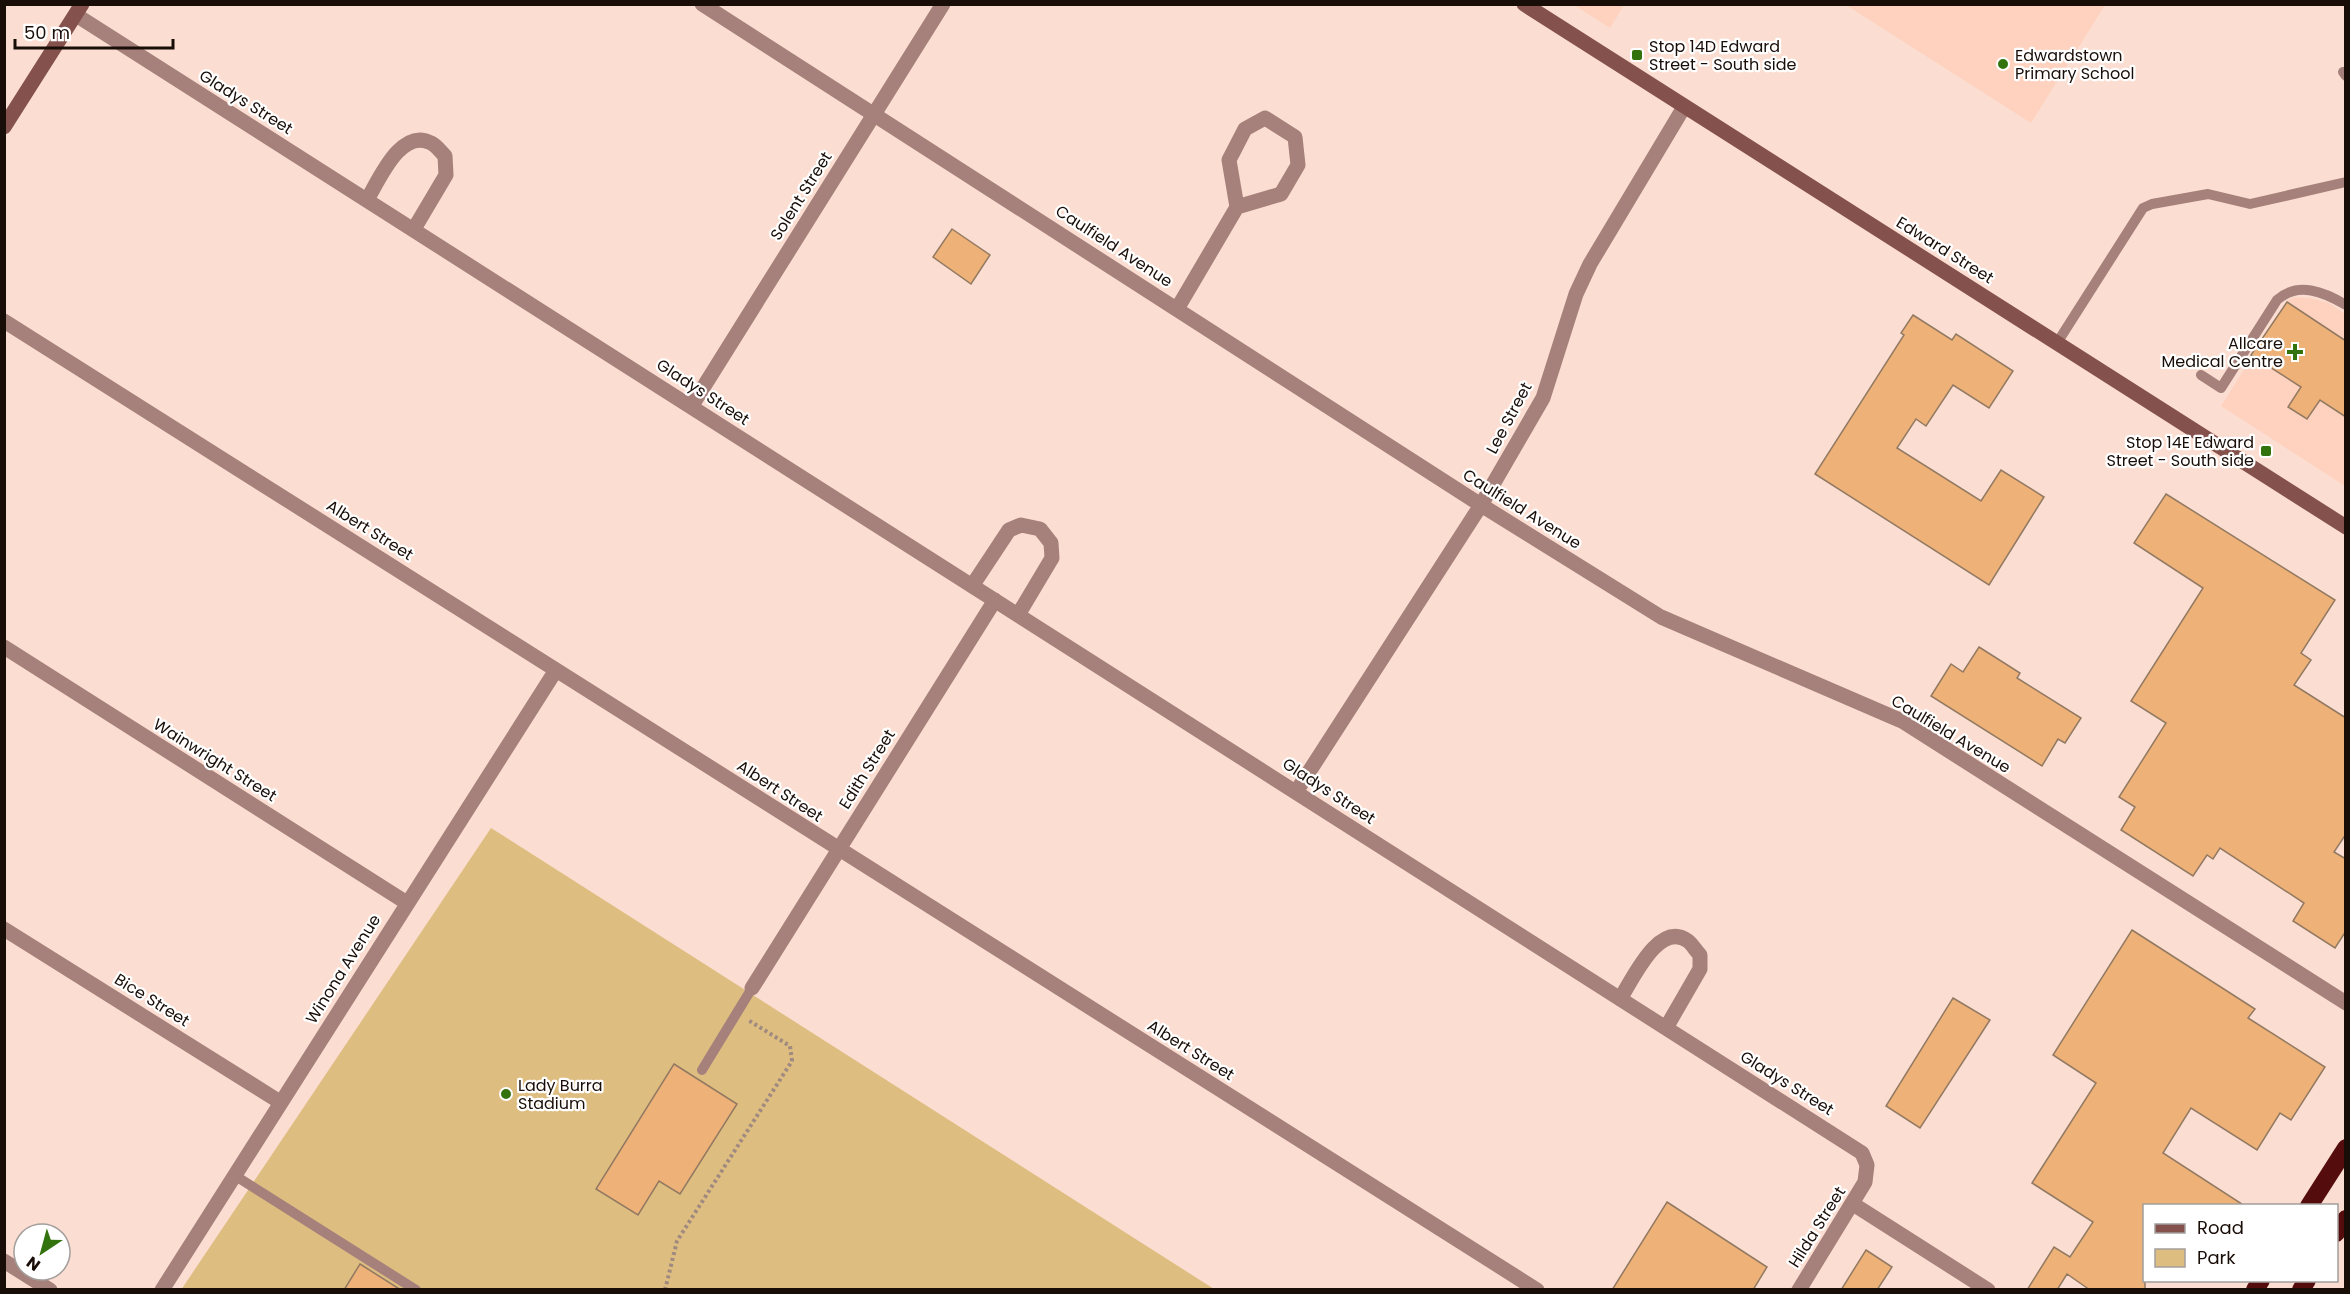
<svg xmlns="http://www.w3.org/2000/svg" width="2350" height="1294" viewBox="0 0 2350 1294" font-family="Poppins,sans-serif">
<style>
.built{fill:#fed2bf}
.green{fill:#debd80}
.building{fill:#eeb178;stroke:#927962;stroke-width:1.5}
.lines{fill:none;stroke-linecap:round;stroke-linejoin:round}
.path{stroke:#a08a80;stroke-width:4;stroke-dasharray:3 3;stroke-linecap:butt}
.lane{stroke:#a6817c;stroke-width:10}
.street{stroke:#a6817c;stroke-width:15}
.secondary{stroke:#84514c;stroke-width:15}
.highway{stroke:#540d0c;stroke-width:18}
.poi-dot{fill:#32730e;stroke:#fff;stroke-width:2}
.labels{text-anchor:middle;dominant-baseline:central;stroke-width:4.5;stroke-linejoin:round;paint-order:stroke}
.poi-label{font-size:16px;fill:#190d08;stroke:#fff;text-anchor:start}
.street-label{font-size:16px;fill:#190d08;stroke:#fff}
</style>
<rect width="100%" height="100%" fill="#fbded1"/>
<path class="built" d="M 1574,5 L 1624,5 L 1610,28 Z
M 1846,5 L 2105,4 L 2105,5 L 2031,123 Z
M 2295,297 L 2310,298 L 2329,303 L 2345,314 L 2345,486 L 2221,406 L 2288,300 Z"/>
<path class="green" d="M 491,828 L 1214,1289 L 181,1290 Z"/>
<path class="building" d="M 952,229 L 990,255 L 971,284 L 933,257 Z
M 2287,302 L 2346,341 L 2346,417 L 2320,400 L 2307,419 L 2288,407 L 2301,387 L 2251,355 Z
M 1913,315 L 1952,340 L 1956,334 L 2013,371 L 1989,408 L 1953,385 L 1926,426 L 1916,419 L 1897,448 L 1981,501 L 2001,470 L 2044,497 L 1989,585 L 1815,474 L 1904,335 L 1901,333 Z
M 2166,494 L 2335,600 L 2301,653 L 2311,660 L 2294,685 L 2346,718 L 2346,834 L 2334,852 L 2346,859 L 2346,931 L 2335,948 L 2293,921 L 2304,903 L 2220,848 L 2213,859 L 2207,855 L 2193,876 L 2121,830 L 2135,807 L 2119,797 L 2166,723 L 2131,701 L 2203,588 L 2134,543 Z
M 1979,647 L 2020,673 L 2017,678 L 2081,718 L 2065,743 L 2058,739 L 2042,766 L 1931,696 L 1951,664 L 1963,672 Z
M 2132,930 L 2255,1009 L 2248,1018 L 2325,1067 L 2291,1120 L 2280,1113 L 2257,1150 L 2191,1108 L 2163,1153 L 2245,1206 L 2145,1206 L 2145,1290 L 2090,1290 L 2067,1274 L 2057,1290 L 2027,1290 L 2054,1247 L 2070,1257 L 2093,1222 L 2032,1183 L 2096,1083 L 2053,1055 Z
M 1953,998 L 1990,1020 L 1920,1128 L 1886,1106 Z
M 674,1064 L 737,1104 L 680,1194 L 659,1181 L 638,1215 L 596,1189 Z
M 1667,1202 L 1767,1267 L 1753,1290 L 1612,1290 Z
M 1866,1250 L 1892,1267 L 1877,1290 L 1841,1290 Z
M 360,1264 L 401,1290 L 344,1290 Z"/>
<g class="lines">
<path class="path" d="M 665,1290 L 677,1241 L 792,1061 L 790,1046 L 748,1020"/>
<path class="lane" d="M 2343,72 L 2346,76
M 2057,343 L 2143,208 L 2152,204 L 2208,194 L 2250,204 L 2346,182
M 2201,375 L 2221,388 L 2277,300 C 2298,281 2324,292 2346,305
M 702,1070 L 752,988
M 234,1175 L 416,1290"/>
<path class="street" d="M 702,4 L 1481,505 L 1661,617 L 1902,721 L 2346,1003
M 76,15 L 1862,1153 L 1867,1165 L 1865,1182 L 1799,1290
M 367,200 C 379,180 401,127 431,143 C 436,145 441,152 445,156 L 446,175 L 414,229
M 1177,309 L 1237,207 L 1229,160 L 1245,129 L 1265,118 L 1295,137 L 1298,165 L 1281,194 L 1237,207
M 4,321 L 1537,1290
M 691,407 L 943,4
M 972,586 L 1009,530 L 1021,525 L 1040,529 L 1051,543 L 1052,558 L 1018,615
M 4,647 L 407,903
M 1296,792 L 1481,505 L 1543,398 L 1576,294 L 1590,264 L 1684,107
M 4,929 L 280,1102
M 752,988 L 995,600
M 1620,999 C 1633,979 1659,920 1688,941 C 1692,944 1696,951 1700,955 L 1700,969 L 1666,1028
M 1853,1204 L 1988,1290
M 4,1261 L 50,1290
M 162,1290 L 556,670"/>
<path class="secondary" d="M 1524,4 L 2346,527
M 4,127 L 82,4"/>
<path class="highway" d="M 2309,1206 L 2346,1148
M 2336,1233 L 2346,1219
M 2255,1290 L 2261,1280
M 2301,1290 L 2307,1280"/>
</g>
<g class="poi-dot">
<rect x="1631" y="49" width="12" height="12" rx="3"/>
<circle cx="2003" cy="64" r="6"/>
<path d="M2292 343h6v6h6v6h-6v6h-6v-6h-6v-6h6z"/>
<rect x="2260" y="445" width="12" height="12" rx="3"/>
<circle cx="506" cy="1094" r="6"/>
</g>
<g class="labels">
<g class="poi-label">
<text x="1649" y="46">Stop 14D Edward<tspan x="1649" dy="18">Street - South side</tspan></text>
<text x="2015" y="55">Edwardstown<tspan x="2015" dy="18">Primary School</tspan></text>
<text x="2283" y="343" text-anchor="end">Allcare<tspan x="2283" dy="18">Medical Centre</tspan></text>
<text x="2254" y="442" text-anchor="end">Stop 14E Edward<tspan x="2254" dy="18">Street - South side</tspan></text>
<text x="518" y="1085">Lady Burra<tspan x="518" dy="18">Stadium</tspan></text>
</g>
<g class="street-label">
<text transform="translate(246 102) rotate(32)">Gladys Street</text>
<text transform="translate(801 196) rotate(-58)">Solent Street</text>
<text transform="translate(1114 246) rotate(33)">Caulfield Avenue</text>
<text transform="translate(1945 250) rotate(32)">Edward Street</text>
<text transform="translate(703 392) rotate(33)">Gladys Street</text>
<text transform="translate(1509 418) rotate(-62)">Lee Street</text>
<text transform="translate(1522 509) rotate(32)">Caulfield Avenue</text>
<text transform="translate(370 530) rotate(32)">Albert Street</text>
<text transform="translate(1951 734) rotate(31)">Caulfield Avenue</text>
<text transform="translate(215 760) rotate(32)">Wainwright Street</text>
<text transform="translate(867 769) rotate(-58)">Edith Street</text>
<text transform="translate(780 791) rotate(33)">Albert Street</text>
<text transform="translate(1329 791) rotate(33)">Gladys Street</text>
<text transform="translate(343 969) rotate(-58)">Winona Avenue</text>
<text transform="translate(152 1000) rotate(32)">Bice Street</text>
<text transform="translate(1191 1050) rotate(32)">Albert Street</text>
<text transform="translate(1787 1083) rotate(32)">Gladys Street</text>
<text transform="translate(1817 1227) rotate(-58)">Hilda Street</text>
</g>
</g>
<rect width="2350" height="1294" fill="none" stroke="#190d08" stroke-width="12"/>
<rect x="2143" y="1204" width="195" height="78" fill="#ffffff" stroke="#a39e9c" stroke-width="1.5"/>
<rect x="2155" y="1224" width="30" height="9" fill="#84514c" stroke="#a39e9c" stroke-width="1.5"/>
<text x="2197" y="1234" font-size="18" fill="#190d08">Road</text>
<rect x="2155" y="1249" width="30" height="18" fill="#debd80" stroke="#a39e9c" stroke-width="1.5"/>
<text x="2197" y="1264" font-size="18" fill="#190d08">Park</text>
<g transform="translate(42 1252) rotate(216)"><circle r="28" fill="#ffffff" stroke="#a39e9c" stroke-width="1.5"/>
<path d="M0-4.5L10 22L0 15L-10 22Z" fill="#32730e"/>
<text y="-9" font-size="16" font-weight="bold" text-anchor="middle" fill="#190d08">N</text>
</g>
<path d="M15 39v9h158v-9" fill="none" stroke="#190d08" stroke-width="3"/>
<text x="24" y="39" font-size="18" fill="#190d08" stroke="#ffffff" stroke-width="4.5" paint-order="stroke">50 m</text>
</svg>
